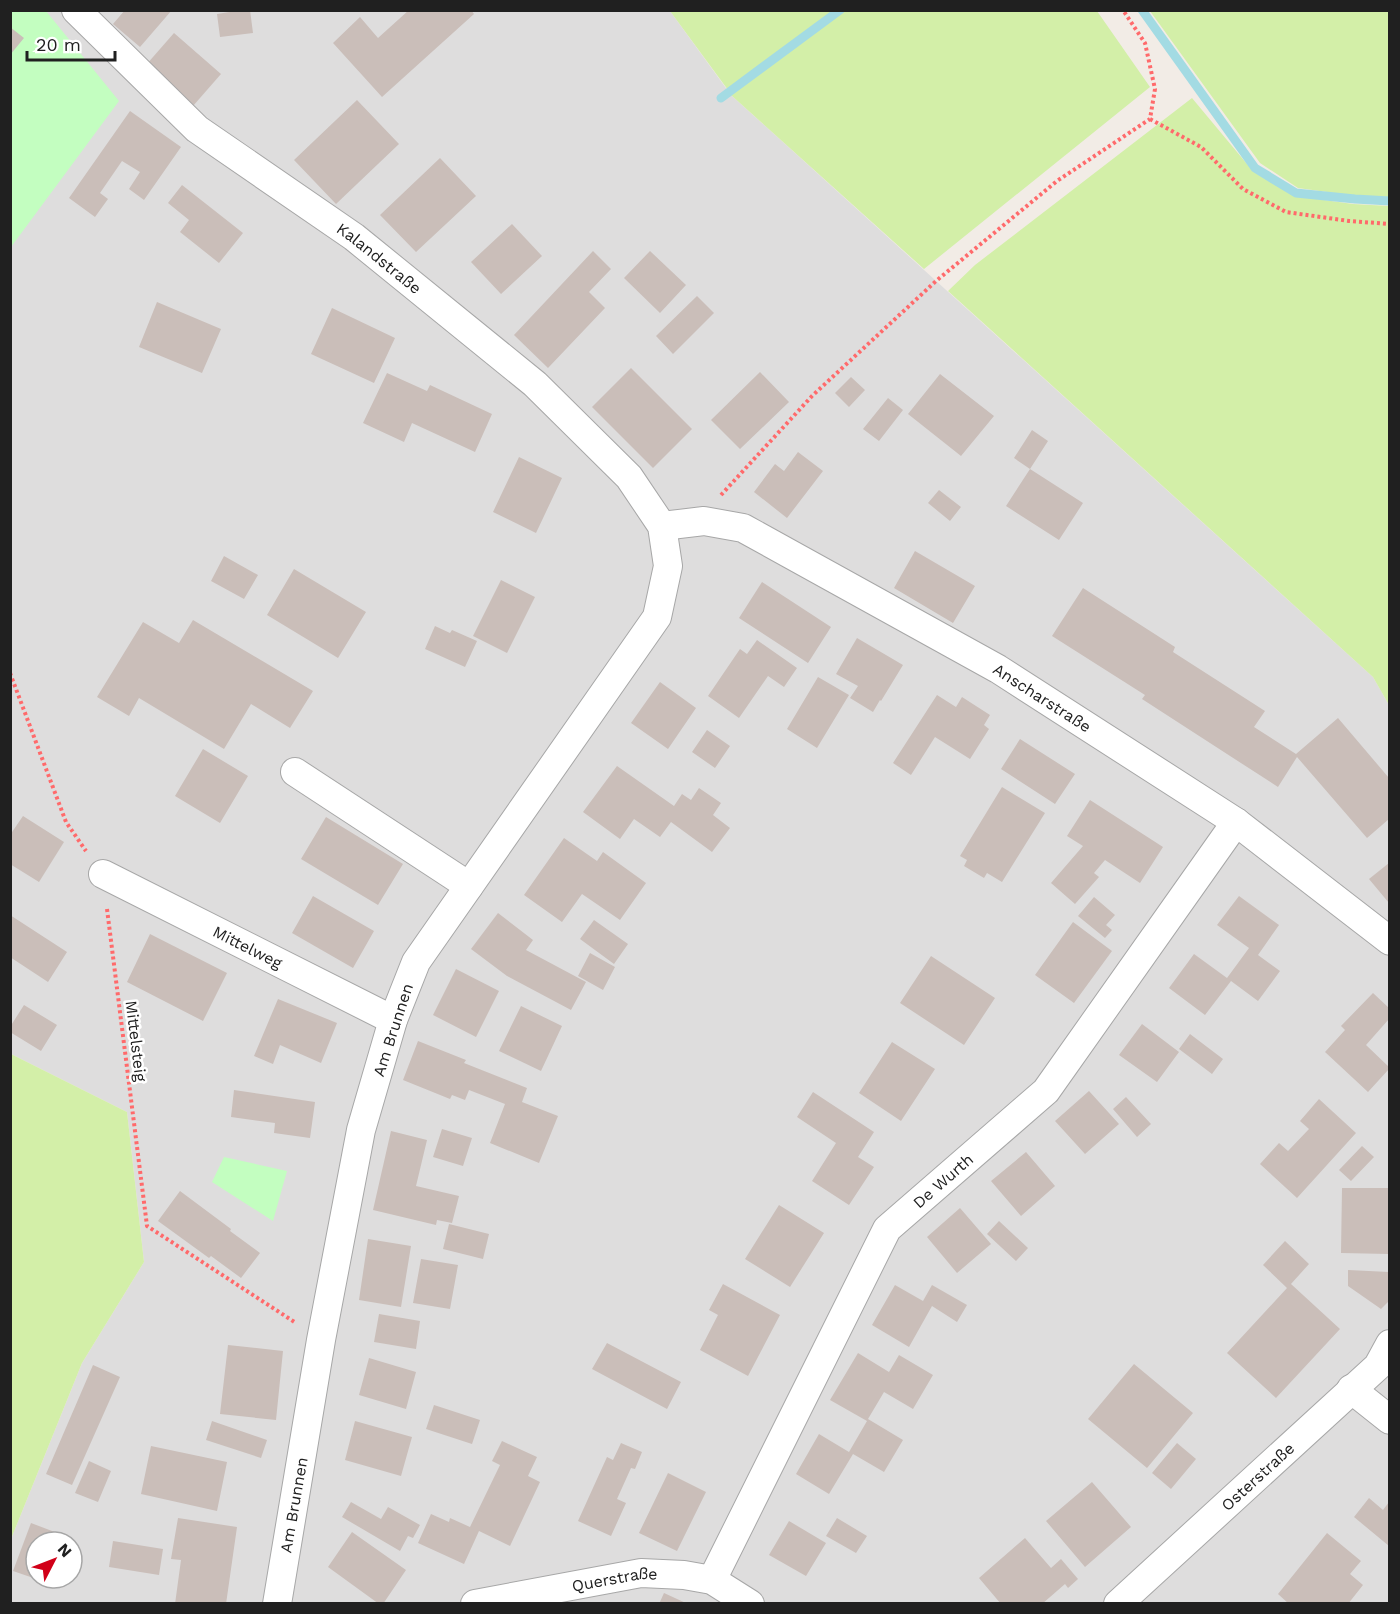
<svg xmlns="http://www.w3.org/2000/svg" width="1400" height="1614" viewBox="0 0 1400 1614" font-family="'Work Sans',sans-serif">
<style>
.residential{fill:#dedddd;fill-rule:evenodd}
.grass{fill:#d3efa8}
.park{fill:#c3fec0}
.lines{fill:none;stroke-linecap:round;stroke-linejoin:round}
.stream{stroke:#a3dbe3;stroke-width:9}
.building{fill:#cabeb9}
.minor-casing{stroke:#a7a7a7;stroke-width:30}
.path{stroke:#ff6a6b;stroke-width:4;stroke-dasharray:3 3;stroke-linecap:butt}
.minor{stroke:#fff;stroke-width:28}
.labels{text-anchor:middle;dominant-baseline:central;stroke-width:5;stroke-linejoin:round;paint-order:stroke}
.street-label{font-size:16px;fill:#202020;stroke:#fff}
</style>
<rect width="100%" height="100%" fill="#f2ece6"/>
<path class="residential" d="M 11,11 L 670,11 L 731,95 L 1373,677 L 1389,705 L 1389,1603 L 11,1604 L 11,1539 L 82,1363 L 144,1262 L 127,1112 L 11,1054 ZM 36,1542 L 72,1542 L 72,1578 L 36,1578 Z"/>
<path class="grass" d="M 845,10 L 1097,11 L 1150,87 L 924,269 L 731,95 Z
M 670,11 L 834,11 L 728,90 Z
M 1150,11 L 1389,11 L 1389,198 L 1356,196 L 1298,188 L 1260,163 Z
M 1192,98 L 1252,170 L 1295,196 L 1353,204 L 1389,206 L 1389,705 L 1373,677 L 948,291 L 975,265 Z
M 11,1054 L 127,1112 L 144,1262 L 82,1363 L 11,1539 Z"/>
<path class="park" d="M 11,11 L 46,11 L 119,101 L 11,247 Z
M 224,1157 L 287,1171 L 273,1221 L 212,1182 Z"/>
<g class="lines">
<path class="stream" d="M 1142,10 L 1255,168 L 1296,193 L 1355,199 L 1390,201
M 721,98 L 840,10"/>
</g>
<path class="building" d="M 125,10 L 172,10 L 140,47 L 113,24 Z
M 242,10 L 250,10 L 253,33 L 220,37 L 217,14 Z
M 409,10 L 471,10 L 474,14 L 382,97 L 333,43 L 360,17 L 378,38 Z
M 10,27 L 24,38 L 10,55 Z
M 174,33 L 221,74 L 193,106 L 146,65 Z
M 357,100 L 399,144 L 336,204 L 294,160 Z
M 130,111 L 181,147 L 144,200 L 129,189 L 140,172 L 122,161 L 100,193 L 108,199 L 95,217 L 69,198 Z
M 440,158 L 476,196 L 416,252 L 380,215 Z
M 182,185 L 243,233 L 219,263 L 180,232 L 189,220 L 168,203 Z
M 512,224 L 542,256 L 501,294 L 471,262 Z
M 593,251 L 611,269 L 589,292 L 605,308 L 548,368 L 514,335 Z
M 650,251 L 686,285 L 660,313 L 624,278 Z
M 697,296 L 714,313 L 673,354 L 656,336 Z
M 157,302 L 221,329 L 202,373 L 139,347 Z
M 332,308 L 395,338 L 374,383 L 311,354 Z
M 631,368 L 692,429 L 653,468 L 592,407 Z
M 760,372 L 789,402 L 740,449 L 711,420 Z
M 387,373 L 427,391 L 430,385 L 492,414 L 475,452 L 412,423 L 404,442 L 363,423 Z
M 940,374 L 994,416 L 961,456 L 908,414 Z
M 851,377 L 865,390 L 849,407 L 835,393 Z
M 888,398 L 903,410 L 879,441 L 863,429 Z
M 1032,430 L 1048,441 L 1030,469 L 1014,458 Z
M 798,452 L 823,471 L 787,518 L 754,492 L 775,464 L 784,471 Z
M 519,457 L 562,478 L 536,533 L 493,512 Z
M 1030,469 L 1083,503 L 1059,540 L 1006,506 Z
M 939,490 L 961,507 L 950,521 L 928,503 Z
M 915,551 L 975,586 L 953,623 L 894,588 Z
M 224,556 L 258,575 L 244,599 L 211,581 Z
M 294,569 L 366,612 L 338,658 L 267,615 Z
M 501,580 L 535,597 L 507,653 L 473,636 Z
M 762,582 L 831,627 L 808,663 L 739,618 Z
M 1083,588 L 1175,647 L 1173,652 L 1265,711 L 1254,727 L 1296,754 L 1338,718 L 1389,778 L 1389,819 L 1367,838 L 1297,757 L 1278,787 L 1142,699 L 1145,695 L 1052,636 Z
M 193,620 L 313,691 L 290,728 L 251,704 L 224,749 L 139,698 L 129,716 L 97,697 L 143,622 L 179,643 Z
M 435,626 L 450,633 L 452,630 L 477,641 L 465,667 L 425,649 Z
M 857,638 L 903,665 L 881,701 L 880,700 L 873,712 L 850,698 L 858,686 L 836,674 Z
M 757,640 L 797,668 L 784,687 L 768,676 L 739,718 L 708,696 L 740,649 L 747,654 Z
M 818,677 L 849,695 L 817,748 L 787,729 Z
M 660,682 L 696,708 L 668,749 L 631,723 Z
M 937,695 L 956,707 L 962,697 L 990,715 L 984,725 L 989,729 L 970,759 L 935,737 L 911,775 L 893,763 Z
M 707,730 L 730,746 L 715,768 L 692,752 Z
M 1020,739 L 1075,774 L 1055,804 L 1001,769 Z
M 203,749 L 248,776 L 220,823 L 175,796 Z
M 617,766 L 674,806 L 682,794 L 691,800 L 699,788 L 721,803 L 713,815 L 730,828 L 712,852 L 671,822 L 660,837 L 634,819 L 620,839 L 583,812 Z
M 1002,787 L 1045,813 L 1002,882 L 987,873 L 984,878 L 964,866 L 967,860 L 960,856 Z
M 1090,800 L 1163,847 L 1140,883 L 1105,860 L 1094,873 L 1099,877 L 1075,904 L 1051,883 L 1083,846 L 1067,836 Z
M 23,816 L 64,842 L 39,882 L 10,864 L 10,835 Z
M 326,817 L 403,864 L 378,905 L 301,859 Z
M 564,838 L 597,861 L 603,852 L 646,883 L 620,920 L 582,894 L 562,922 L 524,895 Z
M 1389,863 L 1389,903 L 1369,879 Z
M 313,896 L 374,931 L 353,968 L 292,933 Z
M 1239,896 L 1279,925 L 1258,955 L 1280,971 L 1258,1001 L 1231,981 L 1205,1015 L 1169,988 L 1194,954 L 1227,978 L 1249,948 L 1217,925 Z
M 1094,897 L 1115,915 L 1106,925 L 1112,930 L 1105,938 L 1078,916 Z
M 498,913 L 533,940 L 526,950 L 586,982 L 571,1010 L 507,976 L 471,949 Z
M 10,915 L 67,952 L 48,982 L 10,957 Z
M 594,920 L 628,944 L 614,964 L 580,939 Z
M 1073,922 L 1112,951 L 1074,1003 L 1035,975 Z
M 150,934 L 227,973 L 203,1021 L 127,982 Z
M 590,953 L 615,967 L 603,990 L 578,976 Z
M 931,956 L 995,998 L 964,1045 L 900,1003 Z
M 456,969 L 499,991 L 476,1037 L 433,1015 Z
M 1373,993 L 1389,1008 L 1389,1019 L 1366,1045 L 1389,1067 L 1389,1069 L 1368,1092 L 1325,1052 L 1345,1030 L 1341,1026 Z
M 278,999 L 337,1023 L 321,1063 L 280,1045 L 273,1064 L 254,1056 Z
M 24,1005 L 57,1025 L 41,1051 L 10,1032 L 10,1027 Z
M 521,1006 L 562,1026 L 541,1071 L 499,1051 Z
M 1142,1024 L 1179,1052 L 1157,1082 L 1119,1055 Z
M 1190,1034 L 1223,1059 L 1212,1074 L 1179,1049 Z
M 418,1041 L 466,1060 L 464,1063 L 527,1088 L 522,1102 L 558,1116 L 539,1163 L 490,1143 L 505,1104 L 469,1090 L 465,1100 L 452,1095 L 450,1099 L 403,1080 Z
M 892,1042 L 935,1069 L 901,1121 L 859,1093 Z
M 234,1090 L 315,1102 L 310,1138 L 274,1133 L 275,1123 L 231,1117 Z
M 1089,1091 L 1119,1124 L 1085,1154 L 1055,1121 Z
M 813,1092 L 874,1132 L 858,1157 L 874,1167 L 849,1205 L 812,1181 L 836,1143 L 797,1117 Z
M 1126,1097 L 1151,1124 L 1137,1137 L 1113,1109 Z
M 1319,1099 L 1356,1133 L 1297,1198 L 1260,1164 L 1279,1143 L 1288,1151 L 1309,1129 L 1300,1121 Z
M 442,1129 L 472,1138 L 463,1166 L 433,1157 Z
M 391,1131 L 427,1140 L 416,1186 L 459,1196 L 452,1223 L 437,1220 L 436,1225 L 373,1210 Z
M 1362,1146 L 1374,1157 L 1351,1181 L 1339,1170 Z
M 1026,1152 L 1055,1186 L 1021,1216 L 991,1181 Z
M 1342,1188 L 1389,1188 L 1389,1254 L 1341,1253 Z
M 180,1191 L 231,1229 L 230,1231 L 260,1253 L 241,1278 L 211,1256 L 209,1258 L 158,1221 Z
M 779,1205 L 824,1233 L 790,1287 L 745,1259 Z
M 960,1208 L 991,1244 L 957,1273 L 927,1237 Z
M 999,1221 L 1028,1248 L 1016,1261 L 987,1234 Z
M 449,1224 L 489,1234 L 483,1259 L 443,1249 Z
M 368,1239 L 411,1246 L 401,1307 L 359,1300 Z
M 1285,1241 L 1309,1264 L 1291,1284 L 1340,1329 L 1276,1398 L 1227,1353 L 1287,1288 L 1263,1265 Z
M 421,1259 L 458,1265 L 450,1309 L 413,1303 Z
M 1348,1270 L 1389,1272 L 1389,1301 L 1381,1309 L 1348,1286 Z
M 723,1284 L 780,1315 L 748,1376 L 700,1350 L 718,1315 L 709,1310 Z
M 895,1285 L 923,1301 L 932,1285 L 967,1305 L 957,1322 L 932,1306 L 909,1347 L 872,1325 Z
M 379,1314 L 420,1321 L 416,1349 L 374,1342 Z
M 607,1343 L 681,1382 L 667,1409 L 592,1369 Z
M 228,1345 L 283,1351 L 276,1420 L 220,1414 Z
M 858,1353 L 889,1372 L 899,1355 L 933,1375 L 913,1409 L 884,1392 L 868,1419 L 903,1440 L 884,1472 L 853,1454 L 829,1494 L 796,1474 L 819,1434 L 849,1452 L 867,1421 L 830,1400 Z
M 369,1358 L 416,1372 L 406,1409 L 359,1395 Z
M 1134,1364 L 1193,1413 L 1147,1468 L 1088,1419 Z
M 93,1365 L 120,1377 L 72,1485 L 46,1474 Z
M 434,1405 L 480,1420 L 472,1444 L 426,1429 Z
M 212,1421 L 267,1440 L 261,1458 L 206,1440 Z
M 355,1421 L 412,1437 L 401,1476 L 345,1460 Z
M 502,1441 L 537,1457 L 528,1476 L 540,1482 L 510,1546 L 479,1531 L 464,1564 L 418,1543 L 431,1514 L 449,1522 L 450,1518 L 470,1527 L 500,1465 L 492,1461 Z
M 621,1443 L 642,1452 L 635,1469 L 631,1468 L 617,1499 L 626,1503 L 611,1536 L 578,1521 L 607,1457 L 613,1460 Z
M 1177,1443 L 1196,1459 L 1171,1489 L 1152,1473 Z
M 151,1446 L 227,1462 L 217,1511 L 141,1494 Z
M 89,1461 L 111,1471 L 98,1502 L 75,1493 Z
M 668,1473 L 706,1492 L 677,1551 L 639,1533 Z
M 1092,1482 L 1131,1527 L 1085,1567 L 1046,1521 Z
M 1369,1498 L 1383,1510 L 1389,1502 L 1389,1546 L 1354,1517 Z
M 351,1502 L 381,1519 L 388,1507 L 420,1525 L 413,1538 L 408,1536 L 400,1551 L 342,1517 Z
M 178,1518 L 237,1527 L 226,1604 L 175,1604 L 181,1560 L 171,1559 Z
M 837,1518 L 867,1536 L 856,1553 L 826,1536 Z
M 789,1521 L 826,1543 L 806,1576 L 769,1555 Z
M 31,1523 L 60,1534 L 57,1542 L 36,1542 L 36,1578 L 43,1578 L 42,1581 L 13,1571 Z
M 352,1532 L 406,1570 L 383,1604 L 379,1604 L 328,1567 Z
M 1327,1533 L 1361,1561 L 1350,1574 L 1363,1585 L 1348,1604 L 1289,1604 L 1278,1594 Z
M 1025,1538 L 1051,1568 L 1061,1559 L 1078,1579 L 1068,1588 L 1065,1584 L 1042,1604 L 1001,1604 L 979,1578 Z
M 113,1541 L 163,1549 L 159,1575 L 109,1567 Z
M 664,1593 L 688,1604 L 659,1604 Z"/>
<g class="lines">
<g class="minor-casing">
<g id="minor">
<path id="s1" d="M 76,10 L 197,129 L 354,237 L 535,384 L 629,477 L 662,526 L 668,566 L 657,617 L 416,962 L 393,1020 L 361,1130 L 321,1340 L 277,1604"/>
<path id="s2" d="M 662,526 L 704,521 L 743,528 L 998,669 L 1236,822 L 1390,941"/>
<path d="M 295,772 L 469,886"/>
<path id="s3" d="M 103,874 L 393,1020"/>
<path d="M 1351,1389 L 1390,1420"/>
<path id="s4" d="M 712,1580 L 887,1229 L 1046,1091 L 1236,822"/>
<path id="s5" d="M 475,1604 L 641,1573 L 684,1575 L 712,1580 L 750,1604"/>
<path id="s6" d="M 1118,1604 L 1378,1366 L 1390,1344"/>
</g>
</g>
<path class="path" d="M 1150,119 L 1201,147 L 1243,189 L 1286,212 L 1349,221 L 1390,224
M 721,495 L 812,396 L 936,281 L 1057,181 L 1150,119 L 1155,89 L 1145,43 L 1123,10
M 10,673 L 66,822 L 86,851
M 107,909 L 147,1226 L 296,1323"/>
<use href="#minor" class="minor"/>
</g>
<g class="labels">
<g class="street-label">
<text stroke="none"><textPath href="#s1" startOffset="393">Kalandstraße</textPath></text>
<text stroke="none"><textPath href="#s2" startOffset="426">Anscharstraße</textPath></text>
<text stroke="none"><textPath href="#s3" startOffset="162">Mittelweg</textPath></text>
<text transform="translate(393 1030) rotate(-72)">Am Brunnen</text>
<text transform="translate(136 1041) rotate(83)">Mittelsteig</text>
<text stroke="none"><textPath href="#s4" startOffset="466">De Wurth</textPath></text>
<text stroke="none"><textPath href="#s6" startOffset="189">Osterstraße</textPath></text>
<text transform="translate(294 1505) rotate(-80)">Am Brunnen</text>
<text stroke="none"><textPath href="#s5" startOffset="142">Querstraße</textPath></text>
</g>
</g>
<rect width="1400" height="1614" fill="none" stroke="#202020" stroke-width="24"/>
<g transform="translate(54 1560) rotate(48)"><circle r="28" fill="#ffffff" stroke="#a6a6a6" stroke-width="1.5"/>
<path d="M0-4.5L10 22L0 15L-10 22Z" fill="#d10018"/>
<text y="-9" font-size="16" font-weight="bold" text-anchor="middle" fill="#202020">N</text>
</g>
<path d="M27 51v9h88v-9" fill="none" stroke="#202020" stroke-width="3"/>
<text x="36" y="51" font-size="18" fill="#202020" stroke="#ffffff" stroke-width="4.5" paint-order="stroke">20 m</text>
</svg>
